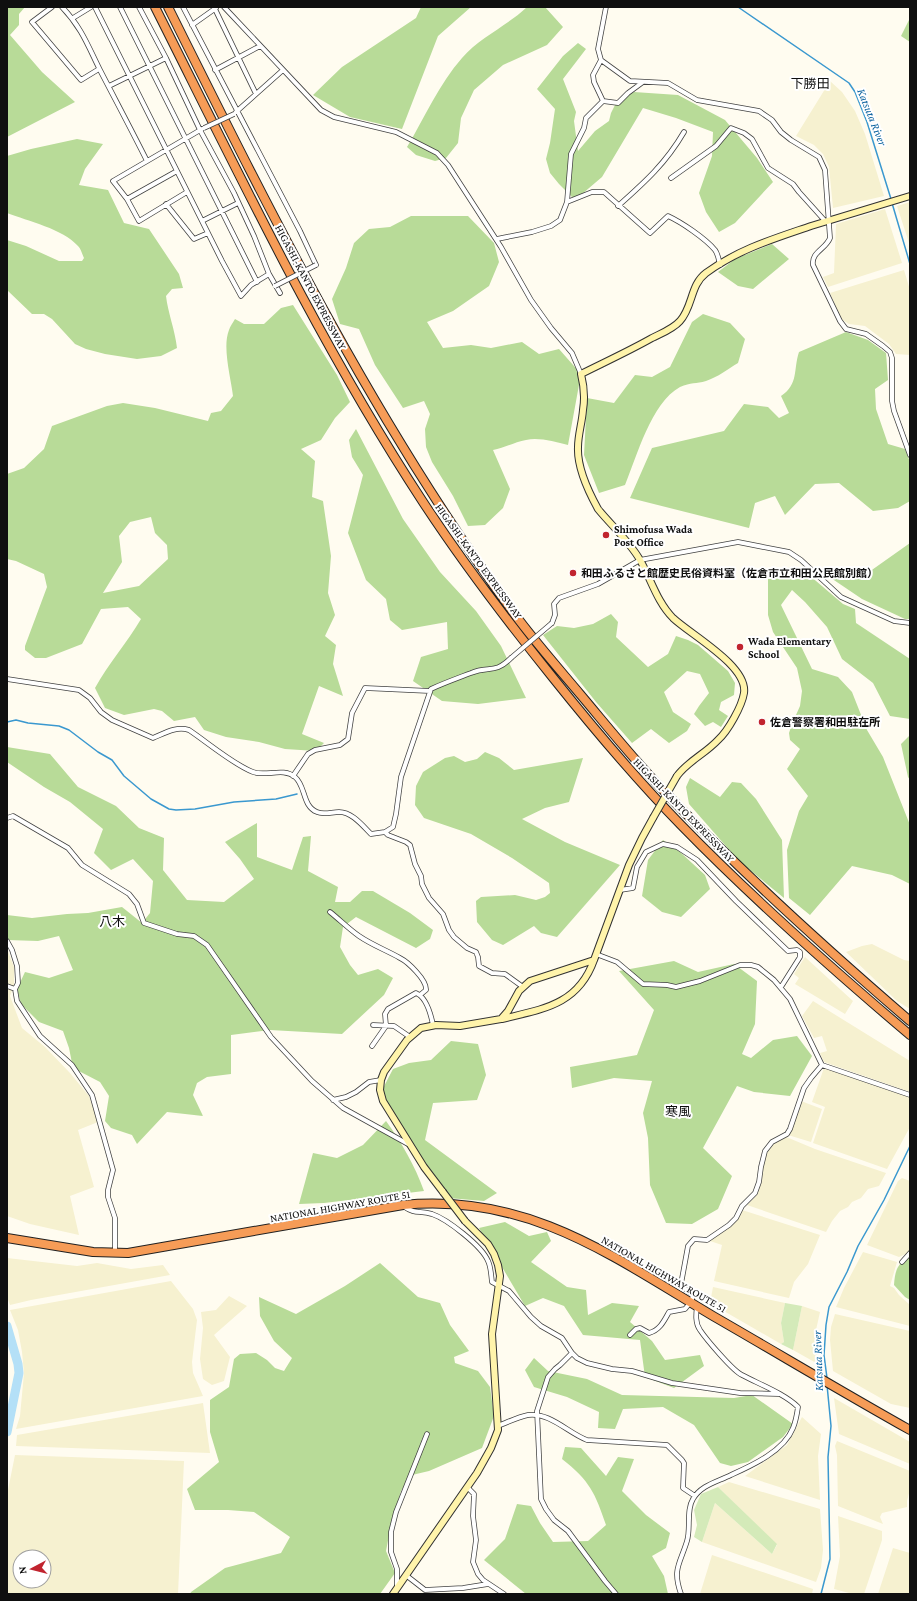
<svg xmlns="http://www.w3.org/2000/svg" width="917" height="1601" viewBox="0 0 917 1601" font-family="'Crimson Pro','Noto Sans JP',serif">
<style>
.farmland{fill:#f6f1d0;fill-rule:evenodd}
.green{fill:#d4eab9}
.forest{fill:#b8db98;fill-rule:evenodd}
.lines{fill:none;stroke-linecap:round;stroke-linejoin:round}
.stream{stroke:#3a98cf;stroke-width:1.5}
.river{stroke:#b4e0f7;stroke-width:9}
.street-casing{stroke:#424242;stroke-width:5.5}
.secondary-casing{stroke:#313131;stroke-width:8}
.highway-casing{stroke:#202020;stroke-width:10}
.street{stroke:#fff;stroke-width:4}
.secondary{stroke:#fff4ab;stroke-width:6}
.highway{stroke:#f69c57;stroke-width:8}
.street-bridge-casing{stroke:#424242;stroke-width:5.5;stroke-linecap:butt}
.secondary-bridge-casing{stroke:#313131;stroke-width:8;stroke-linecap:butt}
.street-bridge{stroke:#fff;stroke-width:4}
.secondary-bridge{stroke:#fff4ab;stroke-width:6}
.poi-dot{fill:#c1242f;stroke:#fff;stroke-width:1.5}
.labels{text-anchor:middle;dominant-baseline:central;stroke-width:4;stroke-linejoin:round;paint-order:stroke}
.street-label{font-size:11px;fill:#0f0f0f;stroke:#fff}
.poi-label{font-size:11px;font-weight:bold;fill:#0f0f0f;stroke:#fff;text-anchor:start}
.water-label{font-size:12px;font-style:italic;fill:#1569a3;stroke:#fff}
.quarter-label{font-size:13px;fill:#0f0f0f;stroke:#fff}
</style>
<rect width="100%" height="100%" fill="#fffcf0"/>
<path class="farmland" d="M 830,81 L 842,92 L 855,111 L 865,134 L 884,196 L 833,208 L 829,167 L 823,154 L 814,145 L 796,136 Z
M 910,202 L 910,246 L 897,206 Z
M 885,209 L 902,263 L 828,287 L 823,277 L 834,273 L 836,224 Z
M 904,270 L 910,290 L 910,355 L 896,354 L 889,344 L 865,326 L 849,324 L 841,319 L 830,293 Z
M 872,944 L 904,960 L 910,961 L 910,1009 L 897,1001 L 846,952 L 862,946 Z
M 7,949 L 14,967 L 14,985 L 10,996 L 22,1028 L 45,1047 L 70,1073 L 89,1096 L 98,1122 L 78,1130 L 94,1187 L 70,1196 L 79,1235 L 30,1224 L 7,1216 Z
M 805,957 L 853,1001 L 845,1014 L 795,984 L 799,978 L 794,974 Z
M 813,1001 L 910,1061 L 910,1092 L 824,1062 L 820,1053 L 827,1051 L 822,1036 L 814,1038 L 802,1016 Z
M 824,1068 L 910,1097 L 910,1127 L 887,1169 L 813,1143 L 825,1107 L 812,1102 Z
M 801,1101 L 822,1109 L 811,1142 L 788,1135 Z
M 784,1136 L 815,1149 L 886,1173 L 879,1186 L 868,1189 L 861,1198 L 852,1202 L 848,1207 L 840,1211 L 832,1221 L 826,1232 L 747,1205 L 757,1195 L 761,1183 L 763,1160 L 766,1151 L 771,1144 Z
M 902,1178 L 910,1181 L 910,1252 L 899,1257 L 867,1245 L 898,1181 Z
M 742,1210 L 820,1235 L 808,1264 L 794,1282 L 789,1298 L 714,1281 L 722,1245 L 710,1241 L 730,1226 L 737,1219 Z
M 863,1252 L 897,1262 L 890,1286 L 894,1288 L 899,1295 L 910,1305 L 910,1326 L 836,1307 L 844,1288 Z
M 7,1258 L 77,1266 L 97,1263 L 131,1269 L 163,1265 L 170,1275 L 31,1300 L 10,1305 L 7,1297 Z
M 171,1281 L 193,1309 L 197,1320 L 192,1362 L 193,1373 L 203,1396 L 16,1429 L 20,1416 L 24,1373 L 22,1352 L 18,1330 L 10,1310 Z
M 713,1287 L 785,1303 L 781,1323 L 784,1342 L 781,1344 L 710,1303 Z
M 229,1296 L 247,1306 L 214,1335 L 230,1357 L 224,1381 L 212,1385 L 203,1379 L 200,1359 L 203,1328 L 201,1312 L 216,1310 Z
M 802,1306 L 820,1312 L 816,1330 L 818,1364 L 793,1350 Z
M 835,1314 L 910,1331 L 910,1408 L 891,1404 L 833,1371 L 830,1340 L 831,1327 Z
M 834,1398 L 910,1442 L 910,1464 L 839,1434 Z
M 203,1403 L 210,1453 L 16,1446 L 17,1435 Z
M 802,1417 L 821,1434 L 818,1456 L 820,1500 L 745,1476 L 787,1445 Z
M 837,1441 L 910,1471 L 910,1489 L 907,1501 L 907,1507 L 882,1513 L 880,1517 L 883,1524 L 838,1506 L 837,1455 L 835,1446 Z
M 15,1455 L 184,1461 L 178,1594 L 7,1594 L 7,1495 ZM 20,1557 L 44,1557 L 44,1581 L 20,1581 Z
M 729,1482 L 820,1509 L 823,1550 L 821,1568 L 816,1582 L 702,1542 L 715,1503 L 772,1554 L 777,1545 L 718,1487 Z
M 838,1516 L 882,1531 L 882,1540 L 864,1594 L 853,1594 L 834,1589 L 840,1556 Z
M 893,1548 L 910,1553 L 910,1594 L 878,1594 Z
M 712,1555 L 813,1589 L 812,1594 L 700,1594 Z"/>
<path class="green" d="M 785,1303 L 802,1306 L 793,1350 L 781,1344 L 784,1342 L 781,1323 Z
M 718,1487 L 777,1544 L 772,1554 L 715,1503 L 702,1542 L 694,1537 L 697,1525 L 694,1510 L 701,1494 Z"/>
<path class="forest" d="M 7,7 L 25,7 L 19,14 L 19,25 L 10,35 L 42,72 L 75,102 L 7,137 Z
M 421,7 L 471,7 L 438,36 L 402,129 L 350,117 L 313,95 L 342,67 L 416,18 Z
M 527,7 L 545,7 L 563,27 L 547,45 L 503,65 L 474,90 L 461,118 L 458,143 L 446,158 L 435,161 L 416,155 L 407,147 C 425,117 439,84 462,58 C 480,37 507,26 527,7 Z
M 910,18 L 910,42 L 901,36 Z
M 578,43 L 586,49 L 563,79 L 576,112 L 574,121 L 578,151 L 595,131 L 609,121 L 611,113 L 615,105 L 624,96 L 634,92 L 678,95 L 725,120 L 757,158 L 773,182 L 735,223 L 719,232 L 706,212 L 699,193 L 712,156 L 713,132 L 676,118 L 643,108 L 602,177 L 575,200 L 559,184 L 550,173 L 546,159 L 550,143 L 555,109 L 537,89 L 563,56 Z
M 77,139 L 103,144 L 85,169 L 79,185 L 108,190 L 124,223 L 149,229 L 179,274 L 183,288 L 172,289 L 166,296 C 168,313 175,330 177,348 L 161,356 L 137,359 L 105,354 L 86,349 L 75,344 L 52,319 L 44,314 L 32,314 L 7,290 L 7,240 L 26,246 L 59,261 L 82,261 L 84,258 C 82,254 81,249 78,246 C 63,229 28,221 7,213 L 7,156 L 31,149 Z
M 411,216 L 468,216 L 494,243 L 499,262 L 489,286 L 453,311 L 427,322 L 443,348 L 471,345 L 491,348 L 522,342 L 539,354 L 559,349 L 581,374 L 568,445 C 555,442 539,437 526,440 C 515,442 504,448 493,450 L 510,489 L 503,508 L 485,525 L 468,526 L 453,496 L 432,462 L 426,447 L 425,429 L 430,414 L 424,401 L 403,408 L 375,365 L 359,329 L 340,324 L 332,299 L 346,268 L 354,243 L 369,229 L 390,227 Z
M 772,244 L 789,259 L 753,289 L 738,286 L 718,272 L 735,259 Z
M 293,305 L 337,375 L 350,402 L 335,418 L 321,440 L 301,449 L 315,461 L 312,497 L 323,501 L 331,556 L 328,593 L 335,615 L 325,636 L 336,645 L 333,664 L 343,696 L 319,686 L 302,734 L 324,743 L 316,751 L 285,749 L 259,742 L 226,737 L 204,730 L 195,717 L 174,721 L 162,711 L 154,709 L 124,715 L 105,708 L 95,688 C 108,664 127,643 141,619 L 128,607 L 101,609 L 82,644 L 46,658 L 35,658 L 25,650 L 25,646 L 47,587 L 44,574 L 16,561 L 7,559 L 7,474 L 24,468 L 44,449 L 52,426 L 107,406 L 123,403 L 155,408 L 208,421 L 211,413 L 221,411 L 233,396 C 231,378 222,347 229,330 C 230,326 233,323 235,319 L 244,324 L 264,324 L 281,308 ZM 151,517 L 155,533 L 167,545 L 168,559 L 139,586 L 103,593 L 122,562 L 119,536 L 130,522 Z
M 703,314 L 730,323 L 745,339 L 738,363 C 728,369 718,377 706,381 C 696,384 691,382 680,387 C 651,403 637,456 625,485 L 599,493 L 584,455 L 587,398 L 614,403 L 635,375 L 652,377 L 670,367 L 692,322 Z
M 846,332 L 868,340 L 886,353 L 888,380 L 875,389 L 876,409 L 888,444 L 905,449 L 910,462 L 910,501 L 898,508 L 873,511 L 839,483 L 815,484 L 785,515 L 775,496 L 755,503 L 749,528 L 630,498 L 652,448 L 724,431 L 744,404 L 768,407 L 779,418 L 789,413 L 781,396 C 799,384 793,370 799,352 Z
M 356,429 L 403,519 L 440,572 L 476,611 L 501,646 L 526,698 L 478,704 L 442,701 L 413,681 L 421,657 L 448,649 L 447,622 L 402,630 L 390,620 L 386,599 L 366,580 L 348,533 L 363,475 L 352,457 L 349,440 Z
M 910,543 L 910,619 L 905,619 L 862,599 L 825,574 L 869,572 Z
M 790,567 L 809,575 L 843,604 L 855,609 L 856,623 L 910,659 L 910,719 L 890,716 L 873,683 L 842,659 L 827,627 L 805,602 L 792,590 L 781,605 L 812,669 L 838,677 L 852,692 L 867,730 L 883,757 L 910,825 L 910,884 L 892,875 L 852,866 L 810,915 L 789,898 L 787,850 L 799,811 L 808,796 L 787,769 L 800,749 L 790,740 L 789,733 L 792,724 L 800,706 L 802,691 L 797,668 L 773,632 L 768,615 L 768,579 Z
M 611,614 L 618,622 L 616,637 L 648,667 L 668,654 L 676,636 L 688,640 L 698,645 L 728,671 L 735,683 L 734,695 L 721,702 L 719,710 L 728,716 L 721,727 L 713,722 L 705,726 L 694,714 L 699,706 L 709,693 L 700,674 L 687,671 L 664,692 L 673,712 L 691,724 L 687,731 L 669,743 L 651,729 L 632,743 L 596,702 L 543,635 L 557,626 L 574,628 L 593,624 Z
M 910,735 L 910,780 L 908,777 L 901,744 Z
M 7,747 L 50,754 L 78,787 L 116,806 L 139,828 L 164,838 L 163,870 L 187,900 L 224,902 L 254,879 L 240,859 L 225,842 L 257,823 L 257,857 L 292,870 L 303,837 L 311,836 L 308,871 L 338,887 L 335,902 L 350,902 L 362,891 L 373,891 L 410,913 L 433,930 L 430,939 L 416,948 L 356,917 L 343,927 L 340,947 L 350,965 L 358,975 L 378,969 L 393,978 L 384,995 L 342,1034 L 270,1030 L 231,1035 L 231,1074 L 207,1077 L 197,1083 L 193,1095 L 203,1116 L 167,1112 L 137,1144 L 132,1135 L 111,1128 L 105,1121 L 109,1096 L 100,1082 L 73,1068 L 69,1048 L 63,1031 L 39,1022 L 21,1004 L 17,989 L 25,972 L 49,978 L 73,970 L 59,936 L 38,941 L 7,940 L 7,915 L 32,918 L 67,914 L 88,913 L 122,907 L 142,923 L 150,913 L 153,881 L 133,859 L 111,870 L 94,853 L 103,829 L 70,802 L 44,787 L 7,762 Z
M 485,752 L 499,758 L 514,770 L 583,758 L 569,802 L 545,808 L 522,819 L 565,842 L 620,865 L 557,937 L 541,933 L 534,926 L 503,945 L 492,940 L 477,922 L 476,901 L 481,897 L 515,895 L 536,900 L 545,897 L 550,893 L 549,883 L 512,858 L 471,834 L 424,818 L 415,805 L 416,786 L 423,772 L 445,758 L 454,756 L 465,762 L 477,759 Z
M 690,778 L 720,797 L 732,782 L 741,783 L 756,799 L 782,840 L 784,898 L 739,861 L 689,804 L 686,787 Z
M 663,840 L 680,852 L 705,875 L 710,889 L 681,917 L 662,912 L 642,896 L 648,860 Z
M 674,961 L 698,972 L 734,964 L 757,981 L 755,1024 L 742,1054 L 751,1058 L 773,1040 L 797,1036 L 812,1056 L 790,1096 L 754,1092 L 737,1086 L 703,1148 L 732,1176 L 718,1209 L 692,1224 L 666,1223 L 650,1185 L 648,1138 L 643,1113 L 652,1081 L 614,1078 L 572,1088 L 570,1067 L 637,1055 L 654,1010 L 619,971 Z
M 451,1041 L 478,1044 L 486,1075 L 477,1100 L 433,1103 L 425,1140 L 497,1193 L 484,1201 L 448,1198 L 380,1094 L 393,1069 L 409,1063 L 431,1060 Z
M 386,1121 C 402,1143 415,1166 424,1191 L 324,1203 L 299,1204 L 313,1153 L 337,1158 L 363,1145 Z
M 505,1222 L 529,1236 L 547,1232 L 551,1241 L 531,1262 L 567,1287 L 586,1290 L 588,1315 L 612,1303 L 639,1306 L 630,1322 L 652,1341 L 665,1360 L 700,1355 L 704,1366 L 674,1388 L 645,1377 L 640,1340 L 583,1335 L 564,1306 L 543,1298 L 525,1306 L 479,1228 Z
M 910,1255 L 910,1300 L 905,1297 L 894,1285 C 895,1269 898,1264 910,1255 Z
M 380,1263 L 418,1297 L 440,1303 L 450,1325 L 469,1351 L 454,1357 L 455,1363 L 478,1371 L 490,1387 L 494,1416 L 482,1448 L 429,1471 L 412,1475 L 401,1491 L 391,1525 L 386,1551 L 395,1573 L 380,1594 L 190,1594 L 191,1592 L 225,1568 L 281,1553 L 290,1537 L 254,1512 L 228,1510 L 195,1510 L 187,1489 L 219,1462 L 210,1432 L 210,1400 L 229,1387 L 234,1359 L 240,1354 L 256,1353 L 267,1360 L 275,1368 L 284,1371 L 292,1358 L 274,1341 L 260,1316 L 259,1297 L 296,1314 L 345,1286 Z
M 534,1358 L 548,1371 L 587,1379 L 622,1395 L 734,1398 L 752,1395 L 793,1424 L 783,1437 L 748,1462 L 731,1466 L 720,1463 L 694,1425 L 663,1407 L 623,1409 L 615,1429 L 598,1428 L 599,1412 L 567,1397 L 534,1387 L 525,1370 Z
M 565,1447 L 581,1448 L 606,1476 L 618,1457 L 634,1459 L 622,1491 L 646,1515 L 670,1533 L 666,1548 L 652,1556 L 664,1576 L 668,1594 L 526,1594 L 484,1560 L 505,1539 L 517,1504 L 531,1506 L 540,1523 L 553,1542 L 588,1541 L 606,1525 C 595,1493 590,1481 562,1459 Z"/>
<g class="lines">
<path class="stream" d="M 738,7 L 849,83 L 855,92 L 867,122 L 891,199
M 892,203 L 910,264
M 7,722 L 16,720 L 28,723 L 59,726 L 69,730 L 98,752 L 112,760 L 124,776 L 151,799 L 169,809 L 176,810 L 195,809 L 234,802 L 276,799 L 297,794
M 827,1378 L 824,1355 L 826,1325 L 829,1307 L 847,1272 L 858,1246 L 884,1200 L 910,1146
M 821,1594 L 830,1559 L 828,1457 L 831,1426 L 827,1385"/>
<path class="river" d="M 7,1326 L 18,1364 L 19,1373 L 7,1432"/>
<g class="street-casing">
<path id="street" d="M 52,7 L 32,22 L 81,80 L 99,69
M 62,7 C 82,28 88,46 100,70 C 116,101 132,131 147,161
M 95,7 L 222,261 L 241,296 L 251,285 L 269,274 L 254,236 L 234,193 L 200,130 L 166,58 L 139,7
M 120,7 L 257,282
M 183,7 L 300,231 L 316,265
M 224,7 L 321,110 L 334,117 L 396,132 L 437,153 L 448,165 L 501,247 L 531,300 L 551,328 L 572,353 L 581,374
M 606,7 L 598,49 L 601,60 L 630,81 L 668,83 L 697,100 L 759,111 L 772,120 L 781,132 L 791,140 L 819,157 L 825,170 L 830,238 C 826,249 811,252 813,265 L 840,321 L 846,329 L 866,334 L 883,346 L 890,352 L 892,358 L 892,401 L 894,411 L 910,455
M 215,9 L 256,94
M 73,18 L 91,7
M 192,25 L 216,8
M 601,60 L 593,75 L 594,82 L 603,101 L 618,103 L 628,93 L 643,82
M 215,70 L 260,46
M 109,86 L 166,58
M 236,112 L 283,70
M 671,178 L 716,146 L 731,128 L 744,133 L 752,139 L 768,168 L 793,184 L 799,192 L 826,222
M 187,192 L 139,221 L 127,199 L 113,181 L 202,129
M 127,199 L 177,171
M 567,202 L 592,192 L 604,192 L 650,233 L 668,216 C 681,222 705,238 715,250 C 718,254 719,260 720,265
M 166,204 L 194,239 L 208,233
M 618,206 C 645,182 666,163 684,132
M 202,221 L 238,203
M 497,239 L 532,232 L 551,226 L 560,220 L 567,202 L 571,154 L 584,128 L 586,118 L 603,101
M 269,274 L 280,293
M 552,623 L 555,615 L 554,604 L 559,598 L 598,584 L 640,560 L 738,542 L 789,552 L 801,560 L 841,597 L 894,621 L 910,623
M 7,679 L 79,690 L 90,698 L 101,712 L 112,720 L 153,738 C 165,733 176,726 189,730 C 207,742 234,765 253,772 C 266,777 283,767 295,777 C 306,786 302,806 317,812 C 323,815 332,812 339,812 C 352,812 362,825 371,834 L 385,832 L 393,827 L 396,814 L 401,777 L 431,689 C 444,683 458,678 471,673 C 489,665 494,675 511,658
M 293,776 L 308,754 L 315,750 L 340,745 L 348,739 L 352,713 L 365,688 L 430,691
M 7,818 L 13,816 L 68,848 L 82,865 L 129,894 L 137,904 L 144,923 L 177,934 L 194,936 L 207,945 L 271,1037 L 312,1081 L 343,1108 L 408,1144
M 385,832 L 388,835 L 406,842 L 410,845 L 415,864 L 421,876 L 422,884 L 429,898 L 443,914 L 449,930 L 454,937 L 467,948 L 476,952 L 478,957 L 479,966 L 492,973 L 505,974 L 523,987
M 620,890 L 633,888 L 637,867 L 646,852 L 663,844 L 677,847 L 697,860 L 736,901 L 788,951 L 797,950 L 800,952 L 800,957 L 781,987
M 330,912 C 340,920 349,929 359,936 C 372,945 386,950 400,958 C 408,962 427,980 426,990 L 420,995
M 7,941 L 12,950 L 17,966 L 18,983 L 15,989 L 17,1001 L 40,1036 L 72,1065 L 92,1095 L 113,1170 L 108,1190 L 108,1197 L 115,1218 L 115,1253
M 596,954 L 617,962 L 643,984 L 667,985 L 676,987 L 700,981 L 740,965 L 751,965 L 758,967 L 774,980 L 790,999 L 822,1065 L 910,1095
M 7,986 L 15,989
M 373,1025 L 394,1026 L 410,1037
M 372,1046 L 386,1026 L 385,1014 L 388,1009 L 416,993 C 426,997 431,1015 433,1025
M 333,1100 L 346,1097 L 356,1092 L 369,1082 L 381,1080
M 403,1206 C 416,1215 419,1210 432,1214 C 447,1219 482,1246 488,1261 C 491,1267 491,1275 492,1282 L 509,1291 L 531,1317 L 541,1326 L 562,1338 L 572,1353 L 577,1358 L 587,1363 L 612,1369 L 632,1371 L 672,1383 L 740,1393 L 779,1394
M 902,1262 L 910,1253
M 691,1303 L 693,1295 L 683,1287 L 681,1284 L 688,1246 L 694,1239 L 707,1240 L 729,1225 L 736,1218 L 742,1206 L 755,1193 L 759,1182 L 761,1167 L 765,1151 L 772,1142 L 787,1134 L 790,1129 L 804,1088 L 811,1078 L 822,1065
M 630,1335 L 636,1329 L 640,1328 L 649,1333 C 660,1330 664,1321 669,1312 L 685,1309 L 690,1303
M 572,1353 L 560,1365 L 555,1369 L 548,1377 L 537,1411 L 541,1499 L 546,1509 L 554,1520 L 568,1531 L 605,1581 L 616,1594
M 498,1426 C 508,1422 518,1417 528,1415 C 550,1412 568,1433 587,1440 L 667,1445 L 682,1460 L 684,1463 L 683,1488 L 695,1496
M 467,1487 L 474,1494 L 473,1516 L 476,1540 L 473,1562 L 478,1574 L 483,1580 L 504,1594
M 407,1576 L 425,1590 L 463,1588 L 488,1584
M 397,1586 L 397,1569 L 391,1552 L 391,1532 L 396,1512 L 427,1434
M 681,1594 C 672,1569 680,1564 687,1541 C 691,1528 686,1510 693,1499 C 701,1485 717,1482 731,1475 C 753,1465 784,1451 793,1428 C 796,1421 797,1414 798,1407 C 785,1394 759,1384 742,1375 C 733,1371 706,1339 700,1330 C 695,1323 696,1314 697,1306"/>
</g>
<g class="secondary-casing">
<path id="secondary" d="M 677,776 C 688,761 705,754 718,740 C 728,731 742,706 744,693 C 748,666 691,635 673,618 C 657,602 651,579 640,560 C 630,542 611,525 598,509 C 588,491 577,467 578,447 C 578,435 582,423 583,410 C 585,398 584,386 581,374 C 605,362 629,351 652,338 C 662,333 673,329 680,321 C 693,307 690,285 706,273 C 739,249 773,239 811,226 C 844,216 877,206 910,196
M 502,1019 C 543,1009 578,1005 594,960
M 443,1192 L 424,1167 L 383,1101 L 380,1090 L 381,1080 L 384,1072 L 407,1040 L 421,1028 L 436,1025 L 460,1026 L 501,1019 L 508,1011 L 519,991 L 530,981 L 594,960 L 629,865 L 642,838 L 653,818
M 393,1594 L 477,1473 L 491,1448 L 498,1430 L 492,1334 L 500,1276 L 498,1265 L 494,1254 L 488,1244 L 465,1221"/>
</g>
<g class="highway-casing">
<path id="highway" d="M 155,7 C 239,174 320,345 423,502 C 463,563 508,622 554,679 C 594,729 636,779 681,825 C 754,900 831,968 910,1035
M 168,7 C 273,218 378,430 519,620 C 538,645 559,669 580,694 C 607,726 634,760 663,790 C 741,872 824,947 910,1021
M 7,1238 L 93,1252 L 128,1253 L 403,1205 C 528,1193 612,1256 713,1316 C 779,1354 844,1393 910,1430"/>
</g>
<use href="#street" class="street"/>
<use href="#secondary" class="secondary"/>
<use href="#highway" class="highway"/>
<g class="street-bridge-casing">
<path id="street-bridge" d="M 204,128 L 234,114
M 275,286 L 316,265
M 511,658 L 552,623"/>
</g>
<g class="secondary-bridge-casing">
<path id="secondary-bridge" d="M 653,818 L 677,776
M 443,1192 L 465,1221"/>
</g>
<use href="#street-bridge" class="street-bridge"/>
<use href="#secondary-bridge" class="secondary-bridge"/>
</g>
<g class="poi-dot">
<circle cx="606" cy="535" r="4"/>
<circle cx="573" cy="573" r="4"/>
<circle cx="740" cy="647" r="4"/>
<circle cx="762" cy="722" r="4"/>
</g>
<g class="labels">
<g class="street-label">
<text transform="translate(311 287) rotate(62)">HIGASHI-KANTO EXPRESSWAY</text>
<text transform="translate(479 561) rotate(54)">HIGASHI-KANTO EXPRESSWAY</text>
<text transform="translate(684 810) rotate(46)">HIGASHI-KANTO EXPRESSWAY</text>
<text transform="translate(340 1206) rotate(-10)">NATIONAL HIGHWAY ROUTE 51</text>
<text transform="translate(664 1274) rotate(30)">NATIONAL HIGHWAY ROUTE 51</text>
</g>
<g class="poi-label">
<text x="614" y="529">Shimofusa Wada<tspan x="614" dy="13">Post Office</tspan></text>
<text x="581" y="573">和田ふるさと館歴史民俗資料室（佐倉市立和田公民館別館）</text>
<text x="748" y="641">Wada Elementary<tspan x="748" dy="13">School</tspan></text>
<text x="770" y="722">佐倉警察署和田駐在所</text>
</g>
<g class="water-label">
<text transform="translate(872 117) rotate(68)">Katsuta River</text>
<text transform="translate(818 1361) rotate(-92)">Katsuta River</text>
</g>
<g class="quarter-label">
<text x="810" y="83">下勝田</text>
<text x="112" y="921">八木</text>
<text x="678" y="1111">寒風</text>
</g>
</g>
<rect width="917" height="1601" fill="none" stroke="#0f0f0f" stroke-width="16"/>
<g transform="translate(32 1569) rotate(263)"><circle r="19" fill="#ffffff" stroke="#9f9f9f"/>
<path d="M0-3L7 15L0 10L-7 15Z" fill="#c1242f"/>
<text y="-6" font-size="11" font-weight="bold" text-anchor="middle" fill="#0f0f0f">N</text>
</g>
</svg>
